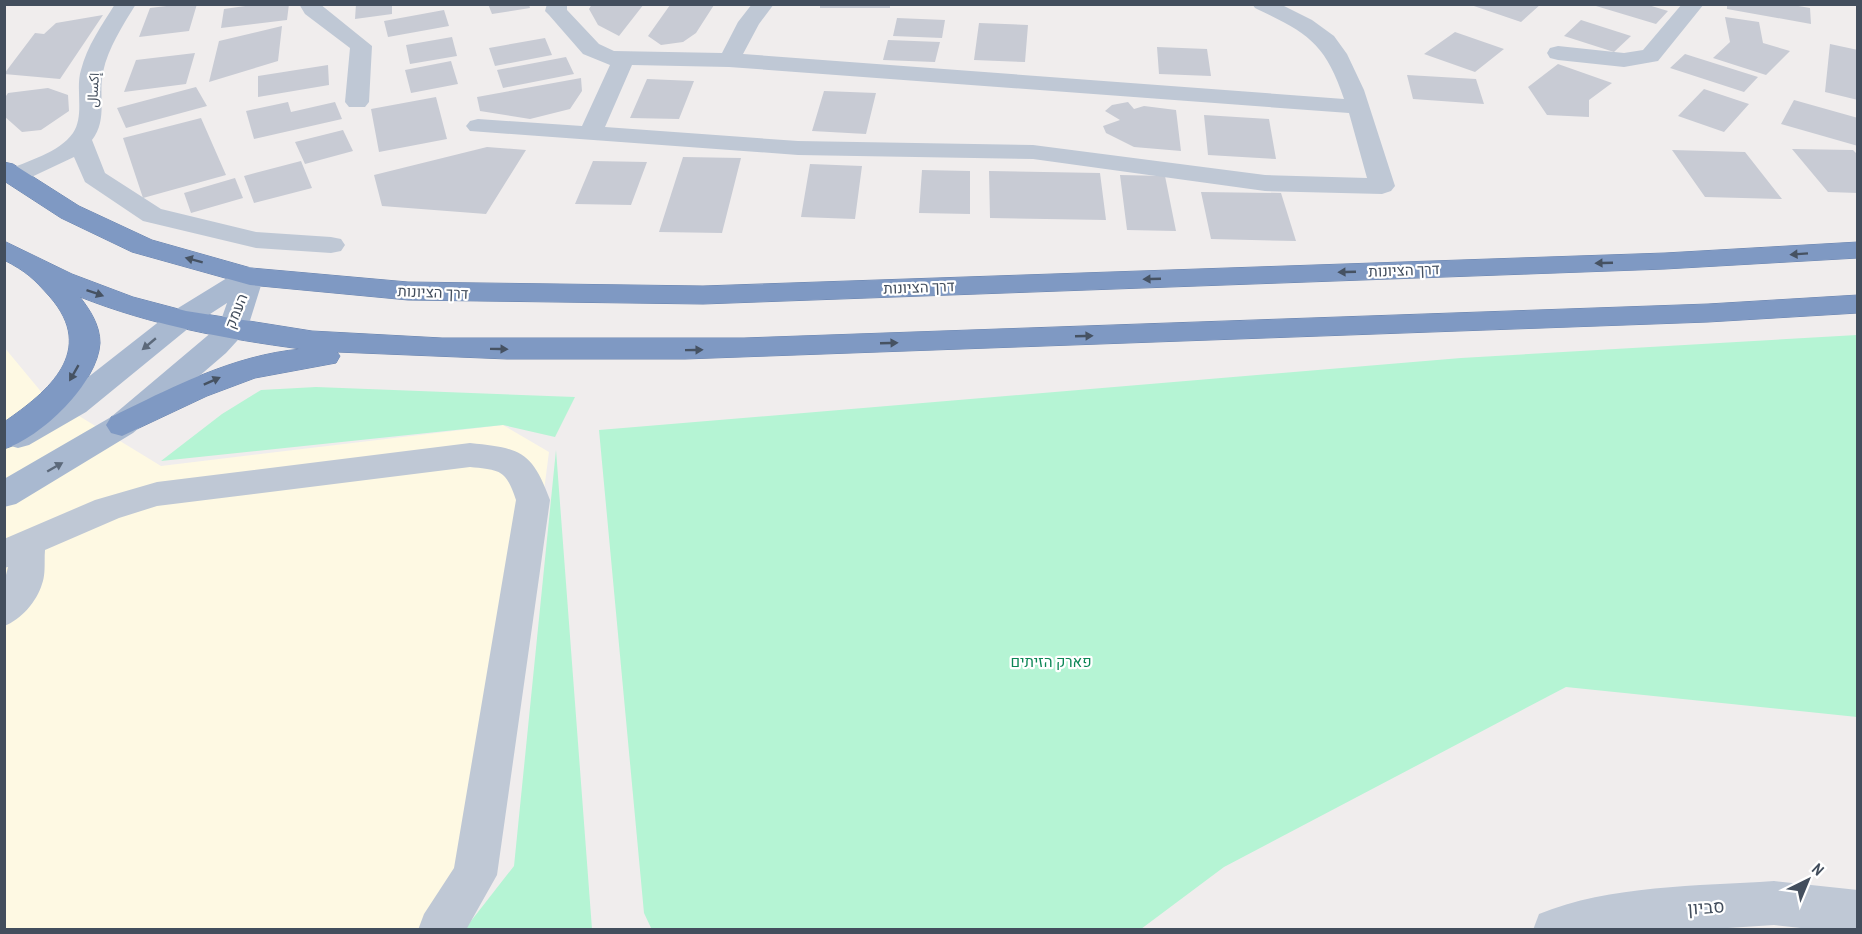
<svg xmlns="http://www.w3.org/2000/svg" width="1862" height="934" viewBox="0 0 1862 934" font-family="'Archivo Narrow','Noto Sans Arabic',Heebo,sans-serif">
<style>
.commercial{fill:#fef9e3}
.green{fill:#b5f4d4}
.building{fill:#c8cbd4}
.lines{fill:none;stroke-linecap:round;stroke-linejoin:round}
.highway-casing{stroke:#6a84ae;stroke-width:1}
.minor{fill:#bfc8d5;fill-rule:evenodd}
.major{fill:#a9b9d0;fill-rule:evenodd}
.highway{fill:#7f99c3;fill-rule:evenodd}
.oneway{fill:#465262}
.oneway2{fill:#5c697a}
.labels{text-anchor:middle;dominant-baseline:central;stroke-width:4.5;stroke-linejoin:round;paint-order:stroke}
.far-street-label{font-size:14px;fill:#434e5d;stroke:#fff}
.street-label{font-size:15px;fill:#434e5d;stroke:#fff}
.park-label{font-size:15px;fill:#0c8655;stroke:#fff}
.near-street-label{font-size:18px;fill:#434e5d;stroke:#fff}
</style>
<rect width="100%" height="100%" fill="#f0eded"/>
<path class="commercial" d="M 4,347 L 43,394 L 161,466 L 503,425 L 549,452 L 495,869 L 427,929 L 5,929 Z"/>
<path class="green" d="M 1857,335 L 1857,717 L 1566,687 L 1224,867 L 1141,929 L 652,930 L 644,913 L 599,430 L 1461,358 Z
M 316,387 L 575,397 L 555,437 L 503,425 L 161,461 L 222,414 L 261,390 Z
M 556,450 L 592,929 L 464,930 L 514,866 Z"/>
<path class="building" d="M 183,4 L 197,4 L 189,31 L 139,37 L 150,8 Z
M 260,4 L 289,4 L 287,20 L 221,28 L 224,9 Z
M 356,4 L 392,4 L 392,14 L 355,19 Z
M 488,4 L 529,4 L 530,8 L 492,14 Z
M 592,4 L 644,4 L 619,36 L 598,25 L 589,9 Z
M 820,4 L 890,4 L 890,8 L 820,8 Z
M 1468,4 L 1541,4 L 1521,22 Z
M 1598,4 L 1645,4 L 1668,11 L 1656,24 L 1596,6 Z
M 1727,4 L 1787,4 L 1810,8 L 1811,24 L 1727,9 Z
M 670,5 L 714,5 L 696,33 L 683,42 L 661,45 L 648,36 Z
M 444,10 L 449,26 L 388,37 L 384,21 Z
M 103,15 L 60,79 L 4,74 L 35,33 L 44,34 L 56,23 Z
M 1725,17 L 1759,22 L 1763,43 L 1790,51 L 1766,75 L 1713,58 L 1730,42 Z
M 897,18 L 945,20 L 942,38 L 893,36 Z
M 1581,20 L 1631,36 L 1614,52 L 1564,36 Z
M 979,23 L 1028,25 L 1025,62 L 974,60 Z
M 282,26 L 278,61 L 209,82 L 219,41 Z
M 1455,32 L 1504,49 L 1475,72 L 1424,54 Z
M 452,37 L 457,56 L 410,64 L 406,45 Z
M 545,38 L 552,55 L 495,66 L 489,48 Z
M 888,40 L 940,42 L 935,62 L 883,60 Z
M 1830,44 L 1858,50 L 1858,100 L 1825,92 Z
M 1157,47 L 1207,49 L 1211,76 L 1159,74 Z
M 195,53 L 186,84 L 124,92 L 136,60 Z
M 1685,54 L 1758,77 L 1744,92 L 1670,68 Z
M 566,57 L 574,74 L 503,88 L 497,70 Z
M 451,61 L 458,84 L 411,93 L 405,70 Z
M 1558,64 L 1612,83 L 1589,100 L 1589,117 L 1547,115 L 1528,87 Z
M 328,65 L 329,85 L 258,97 L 258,76 Z
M 1407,75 L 1476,79 L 1484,104 L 1413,99 Z
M 581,78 L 582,91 L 570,109 L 530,119 L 480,111 L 477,97 Z
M 647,79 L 694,81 L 679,119 L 630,118 Z
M 196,87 L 207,106 L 126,128 L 117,108 Z
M 48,88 L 68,95 L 69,111 L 41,130 L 22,132 L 4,116 L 4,99 L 8,93 Z
M 1704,89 L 1749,104 L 1724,132 L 1678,116 Z
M 824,91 L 876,93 L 866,134 L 812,131 Z
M 436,97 L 447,139 L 379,152 L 371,109 Z
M 1794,100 L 1858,118 L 1858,146 L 1781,124 Z
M 288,102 L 291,112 L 335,102 L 342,119 L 254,139 L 246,111 Z
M 1128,102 L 1134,109 L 1144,106 L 1176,110 L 1181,151 L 1134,147 L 1106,133 L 1103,126 L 1120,120 L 1105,111 L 1112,105 Z
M 1204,115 L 1269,119 L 1276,159 L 1208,155 Z
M 201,118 L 226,175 L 143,198 L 123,138 Z
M 343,130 L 353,151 L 305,164 L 295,142 Z
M 487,147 L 526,150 L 486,214 L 382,206 L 374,175 Z
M 1792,149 L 1853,150 L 1858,155 L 1858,193 L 1828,192 Z
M 1672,150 L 1745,152 L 1782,199 L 1705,197 Z
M 683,157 L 741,158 L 722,233 L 659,232 Z
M 301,161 L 312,188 L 254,203 L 244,176 Z
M 593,161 L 647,162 L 631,205 L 575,204 Z
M 810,164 L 862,166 L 855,219 L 801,217 Z
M 922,170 L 970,171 L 970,214 L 919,213 Z
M 989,171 L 1100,173 L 1106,220 L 990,218 Z
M 1120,175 L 1165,176 L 1176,231 L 1127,230 Z
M 235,178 L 243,198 L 191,213 L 184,193 Z
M 1201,192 L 1281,193 L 1296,241 L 1211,239 Z"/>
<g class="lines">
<g class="highway-casing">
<path id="highway" d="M 4,162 L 13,164 L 79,206 L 152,240 L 251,268 L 408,282 L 703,286 L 1665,253 L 1858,242 L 1858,258 L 1665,269 L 703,304 L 408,300 L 250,285 L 132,252 L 61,218 L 4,181 Z
M 4,241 L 72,274 L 133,297 L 186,311 L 312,331 L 442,338 L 744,338 L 1708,304 L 1858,295 L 1858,313 L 1708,322 L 685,359 L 507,359 L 337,352 L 340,356 L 336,363 L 255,378 L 207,396 L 122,436 L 111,433 L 106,425 L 111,417 C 171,388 233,355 301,349 C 225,339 151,325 80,297 C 90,310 100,325 100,343 C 98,383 41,438 4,449 L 4,422 C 49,391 97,351 50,297 C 33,278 27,272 4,260 Z"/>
</g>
<path class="minor" d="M 115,4 L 136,4 C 123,25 108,48 103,72 C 98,96 108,119 92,140 L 105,173 L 161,209 L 256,232 L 331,237 L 341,239 L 345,245 L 341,251 L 331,253 L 256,248 L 143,221 L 85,182 L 74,157 L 23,181 L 14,184 L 5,181 L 5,171 C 27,161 59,153 73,133 C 85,115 75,89 81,70 C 87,46 102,25 115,4 Z
M 299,4 L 320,4 L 372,46 L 369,102 L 365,107 L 349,107 L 345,102 L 350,48 L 305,14 Z
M 547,4 L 567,4 L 567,10 L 599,44 L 614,51 L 722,53 L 738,22 L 752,4 L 774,4 L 759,24 L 743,54 L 1344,99 C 1325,42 1307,33 1255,8 L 1252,4 L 1280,4 L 1312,20 L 1334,36 L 1347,54 L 1364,90 L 1395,186 L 1391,191 L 1382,194 L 1265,191 L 1033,159 L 798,155 L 470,131 L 466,126 L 470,121 L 478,119 L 582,126 L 610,65 L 583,54 L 549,15 L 545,11 ZM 632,65 L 729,67 L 1349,113 L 1367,178 L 1265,175 L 1033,145 L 798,141 L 605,127 Z
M 1682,4 L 1704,4 L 1658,61 L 1624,67 L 1558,60 L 1550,58 L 1547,53 L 1550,48 L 1558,46 L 1624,53 L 1643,50 Z
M 470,443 C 520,448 532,451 550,500 L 497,875 L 466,930 L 418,930 L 424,914 L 454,868 L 516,500 C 506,470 501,470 470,467 L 157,506 L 119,518 L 45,550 C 44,560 46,574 42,584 C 37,601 21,620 4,626 L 4,583 L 8,567 L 4,568 L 4,539 L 95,500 L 157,482 Z
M 1774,881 L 1858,890 L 1858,930 L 1819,930 L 1774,925 L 1697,930 L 1533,930 L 1539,914 C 1610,885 1698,886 1774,881 Z"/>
<path class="major" d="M 250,267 L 260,270 L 264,276 L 247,330 L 226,353 L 133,433 L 16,504 L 4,507 L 4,479 L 111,417 L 219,326 L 227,303 L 190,327 L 86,412 L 29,445 L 18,448 L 7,445 L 4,433 L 7,429 L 64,396 L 170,313 L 240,270 Z"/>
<use href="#highway" class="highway"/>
</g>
<defs><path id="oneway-solid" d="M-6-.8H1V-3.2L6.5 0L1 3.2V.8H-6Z" transform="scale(1.5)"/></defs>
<g class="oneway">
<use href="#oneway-solid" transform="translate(1799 254) rotate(176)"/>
<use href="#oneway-solid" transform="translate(194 260) rotate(-165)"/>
<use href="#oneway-solid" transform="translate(1604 263) rotate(178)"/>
<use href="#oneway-solid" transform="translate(1347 272) rotate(178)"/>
<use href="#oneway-solid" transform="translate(1152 279) rotate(178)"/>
<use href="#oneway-solid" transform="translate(95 293) rotate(19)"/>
<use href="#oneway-solid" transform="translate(1084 336) rotate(-2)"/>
<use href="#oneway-solid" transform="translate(889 343) rotate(-2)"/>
<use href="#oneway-solid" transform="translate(499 349) rotate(1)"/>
<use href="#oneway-solid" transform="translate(694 350) rotate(-1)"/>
<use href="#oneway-solid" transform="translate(74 373) rotate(120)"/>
<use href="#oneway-solid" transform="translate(212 381) rotate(-24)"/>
</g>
<g class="oneway2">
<use href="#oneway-solid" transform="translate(149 344) rotate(140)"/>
<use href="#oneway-solid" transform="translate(55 467) rotate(-30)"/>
</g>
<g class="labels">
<g class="far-street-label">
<text transform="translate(93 90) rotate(-87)">إكسال</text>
</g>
<g class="street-label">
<text transform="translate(1404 270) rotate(-2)">דרך הציונות</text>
<text transform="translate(919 287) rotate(-2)">דרך הציונות</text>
<text transform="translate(433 292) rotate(2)">דרך הציונות</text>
<text transform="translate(236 311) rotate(-68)">העמק</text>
</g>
<g class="park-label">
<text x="1051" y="661">פארק הזיתים</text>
</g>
<g class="near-street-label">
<text transform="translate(1706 907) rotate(-4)">סביון</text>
</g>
</g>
<rect width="1862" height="934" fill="none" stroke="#434e5d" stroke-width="12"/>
<g transform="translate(1808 880) rotate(43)" stroke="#ffffff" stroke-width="4.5" paint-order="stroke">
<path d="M0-4.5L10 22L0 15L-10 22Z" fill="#434e5d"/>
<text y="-9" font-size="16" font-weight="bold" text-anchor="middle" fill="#434e5d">N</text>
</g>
</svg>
